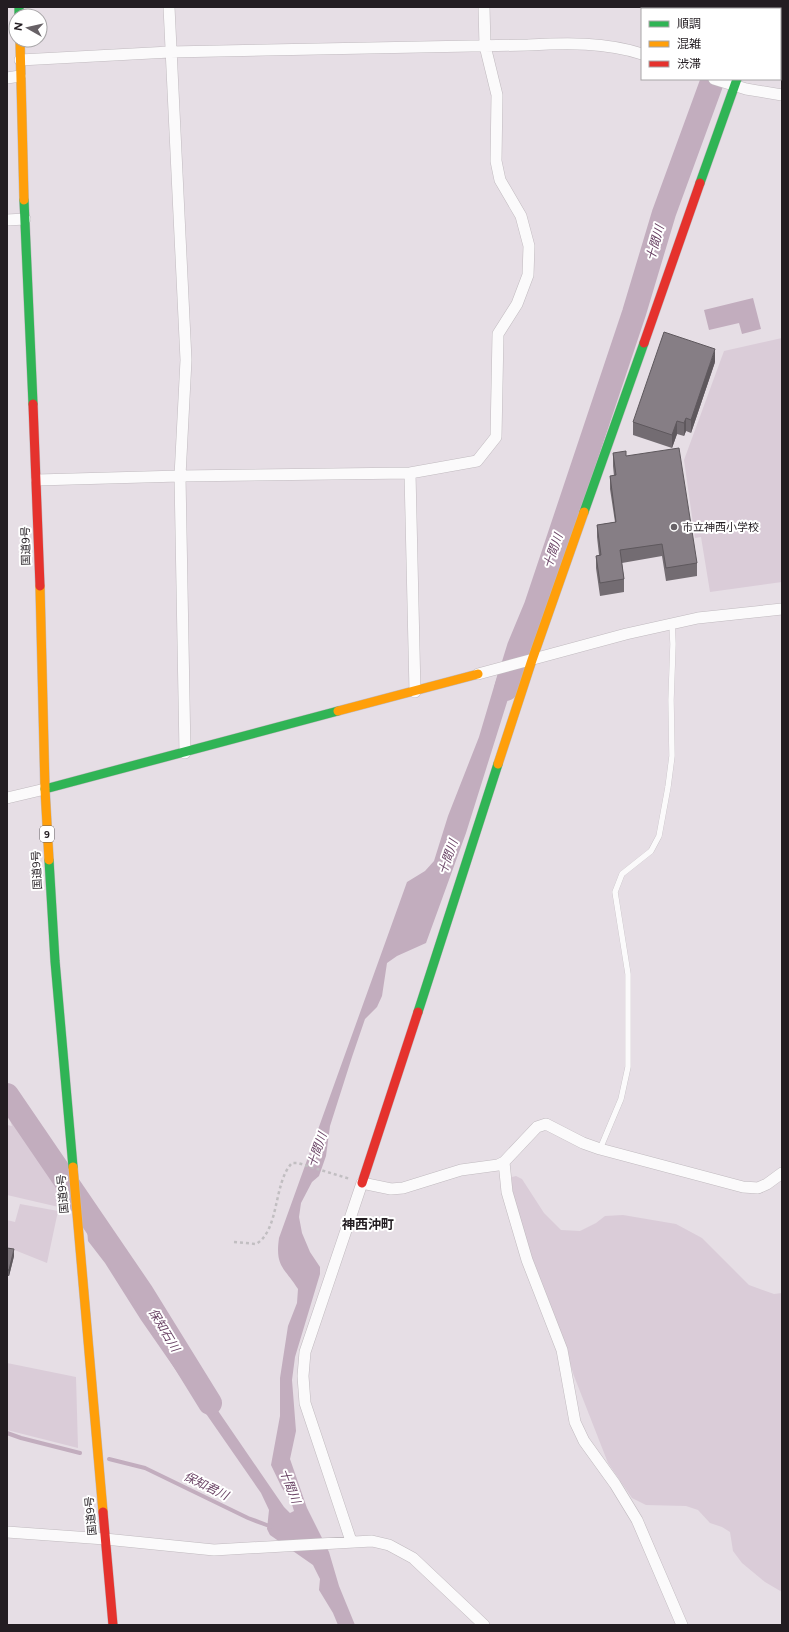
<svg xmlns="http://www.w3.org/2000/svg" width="789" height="1632" viewBox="0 0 789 1632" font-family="Figtree,'Noto Sans JP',sans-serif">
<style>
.green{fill:#daccd8}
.water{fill:#c2adbe}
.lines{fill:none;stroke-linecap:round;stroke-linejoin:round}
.stream{stroke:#c2adbe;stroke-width:4}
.river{stroke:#c2adbe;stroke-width:24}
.lane-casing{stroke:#c0babf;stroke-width:6}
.street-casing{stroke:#c0babf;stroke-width:12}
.fast-casing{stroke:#c0babf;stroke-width:10}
.slow-casing{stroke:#c0babf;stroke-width:10}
.jam-casing{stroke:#c0babf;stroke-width:10}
.path{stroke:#c1bec1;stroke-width:2.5;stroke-dasharray:3 3;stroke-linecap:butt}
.lane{stroke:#fbfafb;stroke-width:5.5}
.street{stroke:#fbfafb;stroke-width:11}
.fast{stroke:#30b455;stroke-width:9}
.slow{stroke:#ff9f0a;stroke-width:9}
.jam{stroke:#e5322d;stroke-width:9}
.wall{fill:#736c72}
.shaded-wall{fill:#5e585d}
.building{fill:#867e85;stroke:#5e585d}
.poi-dot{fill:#676166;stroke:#fff;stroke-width:1.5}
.labels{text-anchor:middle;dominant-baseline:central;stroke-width:4;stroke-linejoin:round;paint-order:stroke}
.shield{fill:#fff;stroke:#656164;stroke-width:1}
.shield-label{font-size:10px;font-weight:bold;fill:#231d22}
.poi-label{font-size:11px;fill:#231d22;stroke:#fff;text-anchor:start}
.street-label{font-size:11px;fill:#231d22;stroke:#fff}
.water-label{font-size:12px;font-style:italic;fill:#694264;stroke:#fff}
.quarter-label{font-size:13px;font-weight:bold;fill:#231d22;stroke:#fff}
</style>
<rect width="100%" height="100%" fill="#e6dee5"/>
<path class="green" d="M 782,338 L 782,582 L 710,592 L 701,537 L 695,538 L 684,460 L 724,351 Z
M 7,1111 L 16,1115 L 60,1175 L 63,1208 L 7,1195 L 7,1125 L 12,1126 Z
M 516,1176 L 522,1179 L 544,1213 L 561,1230 L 580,1231 L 596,1223 L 605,1216 L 623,1215 L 676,1224 L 702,1238 L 749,1285 L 774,1294 L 782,1293 L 782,1592 L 765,1582 L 742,1563 L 733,1551 L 730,1532 L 722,1527 L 710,1523 L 698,1510 L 686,1506 L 646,1505 L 632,1498 L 608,1463 L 574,1376 L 561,1335 L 529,1256 L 510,1181 L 512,1177 Z
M 20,1204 L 58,1211 L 47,1263 L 7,1247 L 7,1220 L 15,1222 Z
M 7,1363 L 76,1377 L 78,1448 L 7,1430 Z"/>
<path class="water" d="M 753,298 L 761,329 L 742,334 L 739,323 L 709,330 L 704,310 Z
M 518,667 L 466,833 L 426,943 L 397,956 L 387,963 L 382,996 L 377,1007 L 365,1019 L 352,1057 L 330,1126 L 326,1156 L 319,1176 L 312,1182 L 301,1203 L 299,1217 L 302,1233 L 310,1252 L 320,1267 L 320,1274 L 295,1357 L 292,1380 L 296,1431 L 290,1459 L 307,1508 L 329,1552 L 339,1586 L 355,1625 L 338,1625 L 333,1613 L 319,1590 L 320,1579 L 313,1565 L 270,1535 L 267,1529 L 269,1510 L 261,1493 L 141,1320 L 105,1263 L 88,1241 L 86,1218 L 284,1507 L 290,1513 L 294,1511 L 291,1501 L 282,1488 L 271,1465 L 280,1416 L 280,1378 L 288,1326 L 297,1303 L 298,1289 C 284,1267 275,1267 279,1238 L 407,882 L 425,871 L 434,861 L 448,816 L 479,737 L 498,673 Z"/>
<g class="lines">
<path class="stream" d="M 7,1433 L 21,1438 L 80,1453
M 109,1459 L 145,1468 L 248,1518 L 272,1527"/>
<path class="river" d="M 736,9 L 737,7
M 506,689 L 519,647 L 536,606 L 634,313 L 664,213 L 713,79
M 7,1095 L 142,1293 L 210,1403"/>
<g class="lane-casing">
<path id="lane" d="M 600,1149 L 621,1099 L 628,1067 L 628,974 L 615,892 L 622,874 L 651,851 L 659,836 L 668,787 L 672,756 L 671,700 L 673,644 L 672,624"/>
</g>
<g class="street-casing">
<path id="street" d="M 169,7 L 186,360 L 180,476 L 185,753
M 761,9 L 762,7
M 20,60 L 170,52 L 528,45 C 567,43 605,42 642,54
M 7,78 L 20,76
M 714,79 L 746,89 L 782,95
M 7,220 L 25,219
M 410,473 L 415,692
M 37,480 L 180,476 L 410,473 L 477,461 L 496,437 L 498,334 L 517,304 L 528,275 L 529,246 L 521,216 L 500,180 L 496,161 L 497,95 L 485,46 L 484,7
M 478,674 L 626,634 L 698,618 L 782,609
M 7,798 L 45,789
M 504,1162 L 507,1192 L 527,1260 L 562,1350 L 575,1422 L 584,1441 L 615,1484 L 637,1520 L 682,1625
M 7,1532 L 105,1539 L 214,1550 L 372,1541 L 389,1545 L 413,1558 L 484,1625
M 351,1541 L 305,1403 L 303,1376 L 305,1352 L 362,1183 L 391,1189 L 403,1188 L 461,1170 L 498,1165 L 504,1162 L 537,1127 L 546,1124 L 583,1143 L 600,1149 L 743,1187 L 758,1188 L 767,1184 L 782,1173"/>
</g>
<g class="fast-casing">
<path id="fast" d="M 19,7 L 19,16
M 700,183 L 737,79
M 24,200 L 33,404
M 584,512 L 644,343
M 45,789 L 338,711
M 49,860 L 55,961 L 73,1167
M 418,1012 L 498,764"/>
</g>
<g class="slow-casing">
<path id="slow" d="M 20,40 L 24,200
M 40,586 L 45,789 L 49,860
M 338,711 L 478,674
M 498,764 L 532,660 L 584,512
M 73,1167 L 103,1512"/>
</g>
<g class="jam-casing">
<path id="jam" d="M 644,343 L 700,183
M 33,404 L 40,586
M 362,1183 L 418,1012
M 103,1512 L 113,1625"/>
</g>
<path class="path" d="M 234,1242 L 256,1244 C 280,1230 273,1183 292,1163 L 298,1163 L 350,1179"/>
<use href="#lane" class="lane"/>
<use href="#street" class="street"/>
<use href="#fast" class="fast"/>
<use href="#slow" class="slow"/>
<use href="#jam" class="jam"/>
</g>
<path class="wall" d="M 715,362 L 691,433 L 686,431 L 684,436 L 677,434 L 672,448 L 633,435 L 633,422 Z
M 613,453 L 626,456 L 697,563 L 697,576 L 666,581 L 662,556 L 622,563 L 624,579 L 624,592 L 600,596 L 596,568 L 596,556 L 599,555 L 597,537 L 597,525 L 615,522 L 610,489 L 610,476 L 614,476 L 613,466 Z
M 7,1248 L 14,1256 L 9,1276 L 7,1276 Z"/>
<path class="shaded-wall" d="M 715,349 L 715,362 L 691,433 L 691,420 Z
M 686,418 L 686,431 L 684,436 L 684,423 Z
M 677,421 L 677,434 L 672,448 L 672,435 Z
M 14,1249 L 14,1256 L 9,1276 L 9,1270 Z"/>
<path class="building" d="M 664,332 L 715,349 L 691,420 L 686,418 L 684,423 L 677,421 L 672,435 L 633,422 Z
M 679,448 L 697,563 L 666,568 L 662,544 L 620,550 L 624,579 L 600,583 L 596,556 L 601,555 L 597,525 L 616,522 L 610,476 L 616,475 L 613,453 L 626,451 L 626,456 Z
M 7,1248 L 14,1249 L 9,1270 L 7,1270 Z"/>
<circle class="poi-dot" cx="674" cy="527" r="4"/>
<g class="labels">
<rect class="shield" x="40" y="826" width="14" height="16" rx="3"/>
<g class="shield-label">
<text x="47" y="834">9</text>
</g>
<g class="poi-label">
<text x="682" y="527">市立神西小学校</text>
</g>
<g class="street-label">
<text transform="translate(26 546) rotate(-91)">国道9号</text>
<text transform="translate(37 870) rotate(-93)">国道9号</text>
<text transform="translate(63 1194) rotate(-95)">国道9号</text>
<text transform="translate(91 1516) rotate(-95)">国道9号</text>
</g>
<g class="water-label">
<text transform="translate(655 243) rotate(-74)">十間川</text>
<text transform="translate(553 551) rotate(-71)">十間川</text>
<text transform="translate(448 857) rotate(-71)">十間川</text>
<text transform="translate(317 1150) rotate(-71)">十間川</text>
<text transform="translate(164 1330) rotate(59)">保知石川</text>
<text transform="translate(206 1486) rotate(26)">保知君川</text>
<text transform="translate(290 1486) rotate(69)">十間川</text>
</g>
<g class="quarter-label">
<text x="368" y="1224">神西沖町</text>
</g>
</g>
<rect width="789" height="1632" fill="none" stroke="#231d22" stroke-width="16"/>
<rect x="641" y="8" width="140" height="72" fill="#ffffff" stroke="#a7a5a7"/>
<rect x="649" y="21" width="20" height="6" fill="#30b455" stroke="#a7a5a7"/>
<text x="677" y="28" font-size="12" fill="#231d22">順調</text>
<rect x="649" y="41" width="20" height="6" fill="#ff9f0a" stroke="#a7a5a7"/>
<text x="677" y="48" font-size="12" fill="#231d22">混雑</text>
<rect x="649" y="61" width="20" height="6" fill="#e5322d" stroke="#a7a5a7"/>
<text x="677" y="68" font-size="12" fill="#231d22">渋滞</text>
<g transform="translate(28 28) rotate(278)"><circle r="19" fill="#ffffff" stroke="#a7a5a7"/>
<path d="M0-3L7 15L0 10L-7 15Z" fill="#676166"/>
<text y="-6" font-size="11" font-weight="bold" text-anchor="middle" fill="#231d22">N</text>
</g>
</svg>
